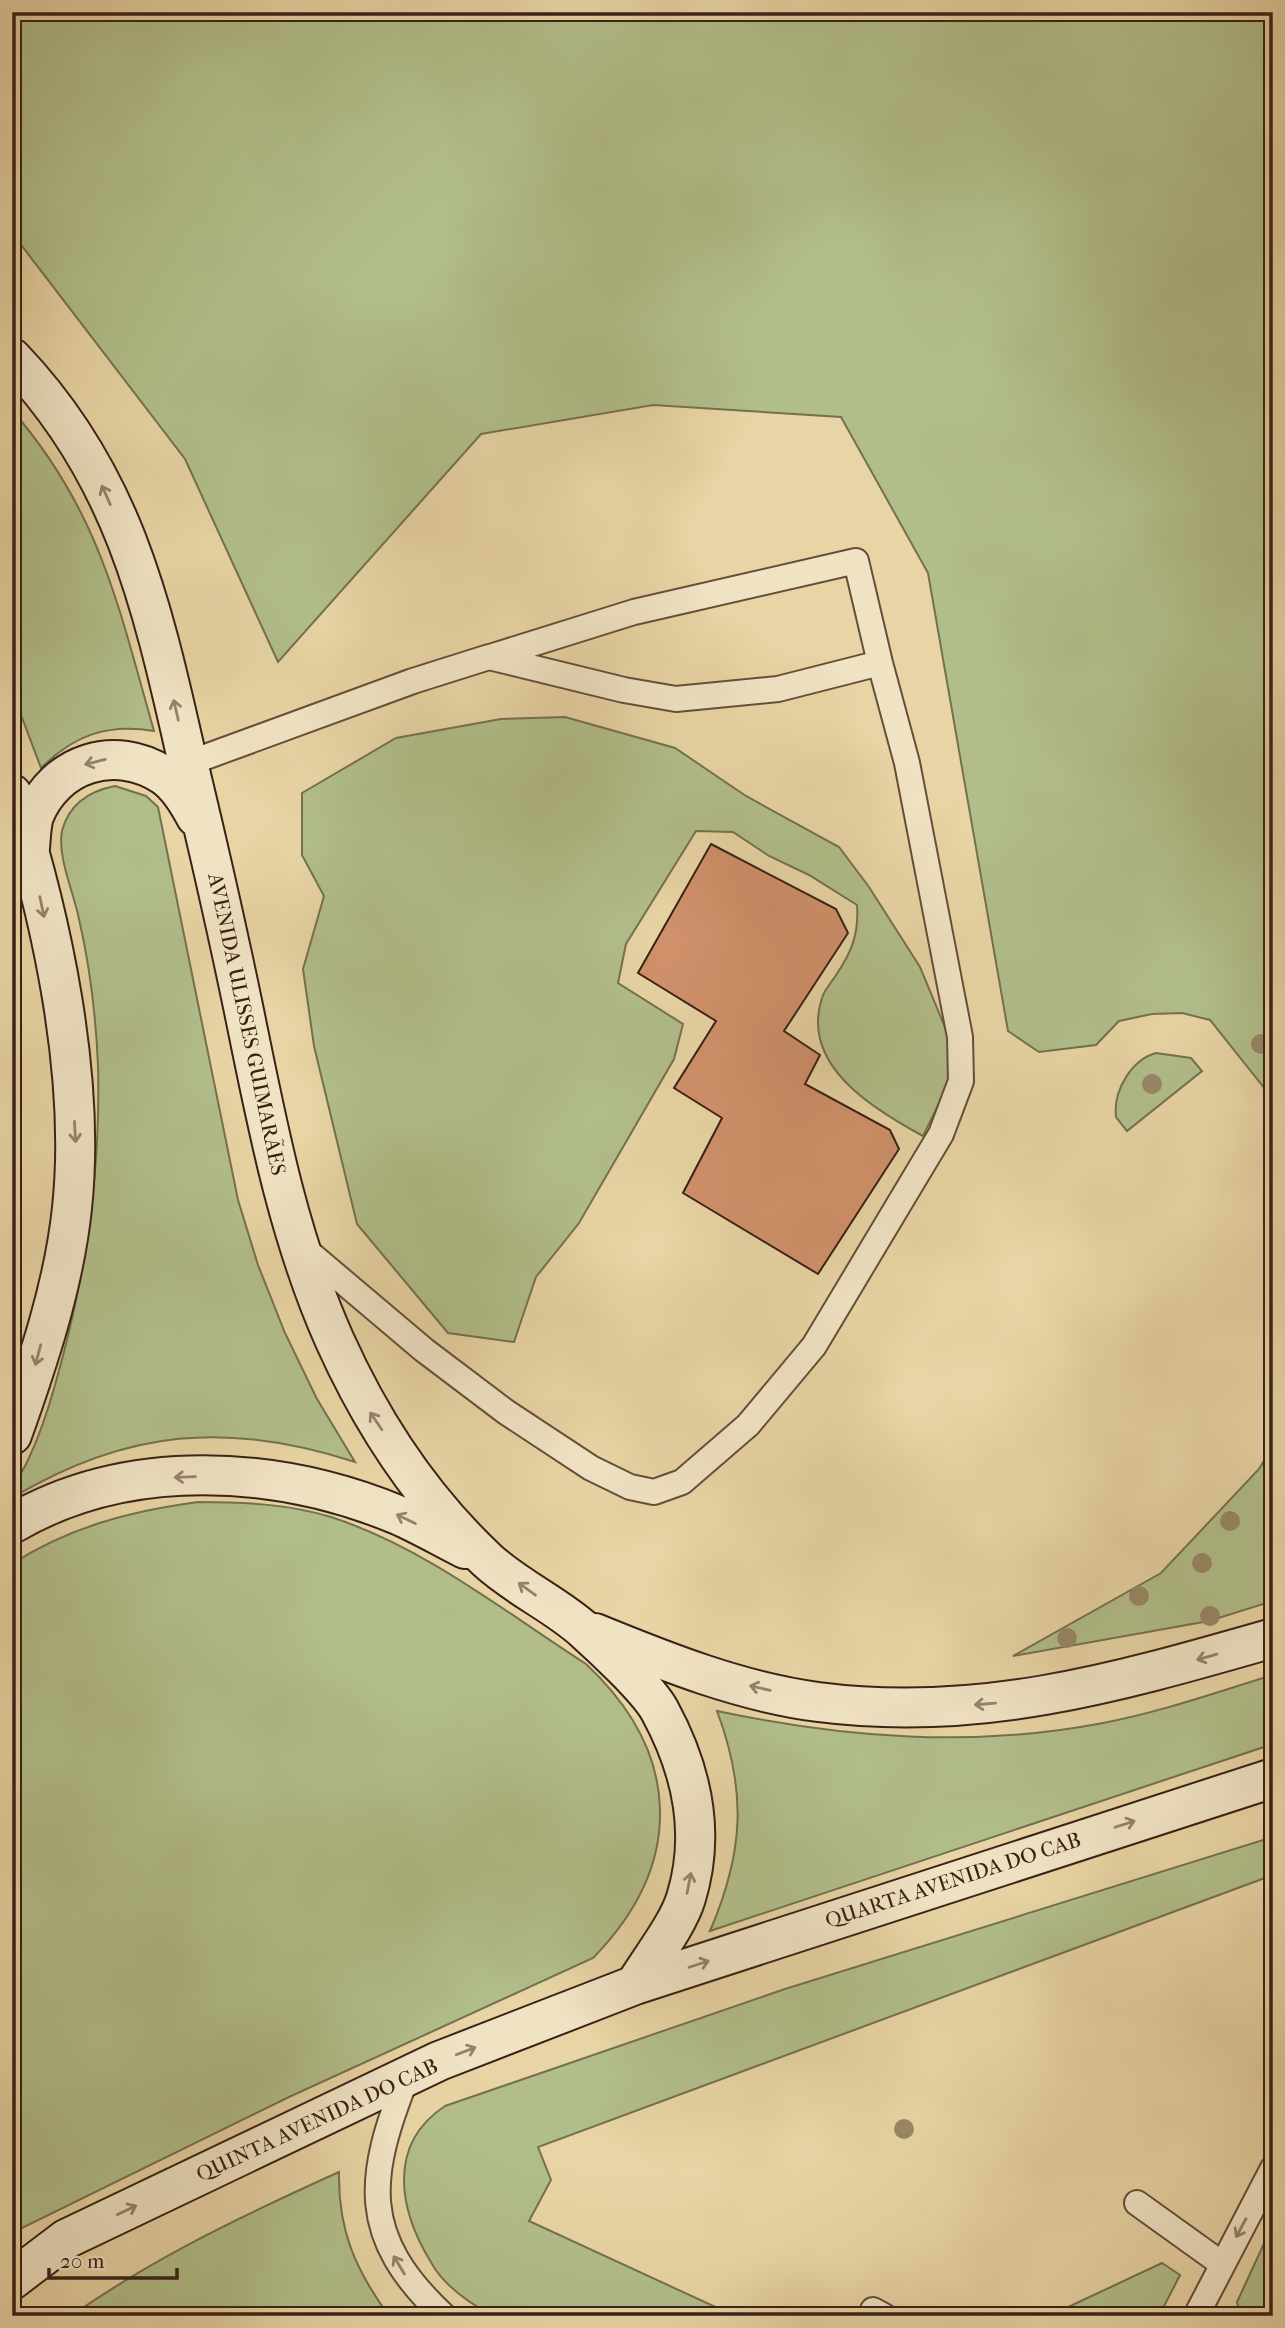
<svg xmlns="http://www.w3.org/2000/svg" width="1285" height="2328" viewBox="0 0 1285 2328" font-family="'IM FELL French Canon',serif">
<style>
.green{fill:#b1be8a;stroke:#757050;stroke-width:2}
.building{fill:#d0916b;stroke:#392117;stroke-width:2}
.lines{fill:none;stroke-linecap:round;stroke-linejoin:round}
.lane-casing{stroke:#654e3a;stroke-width:28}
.secondary-casing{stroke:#392117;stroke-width:42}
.lane{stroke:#f0e3c4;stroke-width:24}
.secondary{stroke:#f0e3c4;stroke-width:38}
.tree{fill:#988766}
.oneway{stroke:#94826e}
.labels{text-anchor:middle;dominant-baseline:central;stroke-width:7;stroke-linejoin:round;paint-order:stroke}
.street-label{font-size:21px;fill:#392117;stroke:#f0e3c4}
</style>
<rect width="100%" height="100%" fill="#e8d4a4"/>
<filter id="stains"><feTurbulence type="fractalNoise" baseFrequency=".00286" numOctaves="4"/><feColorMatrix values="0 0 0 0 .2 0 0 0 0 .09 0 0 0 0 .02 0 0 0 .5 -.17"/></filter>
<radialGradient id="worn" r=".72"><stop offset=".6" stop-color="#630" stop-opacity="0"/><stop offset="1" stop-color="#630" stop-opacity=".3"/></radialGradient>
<path class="green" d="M 12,12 L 1273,12 L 1273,1099 L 1210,1020 L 1182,1013 L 1152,1014 L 1119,1021 L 1096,1045 L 1039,1052 L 1008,1031 L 928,573 L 841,417 L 653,405 L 481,434 L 278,662 L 185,459 L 12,233 Z
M 12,410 C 100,512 118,605 154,731 C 108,723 74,735 41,768 L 12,691 Z
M 565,717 L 675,748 L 746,796 L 839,847 L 869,887 L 920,967 L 954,1049 L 946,1089 L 923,1136 C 873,1109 800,1065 822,998 C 824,990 832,982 836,975 C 852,952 859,933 857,905 L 809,875 L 769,856 L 733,832 L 696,831 L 626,944 L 618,983 L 683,1024 L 674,1059 L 579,1223 L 536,1277 L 514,1342 L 448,1333 L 357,1224 L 314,1046 L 303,969 L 324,896 L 302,855 L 302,793 L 396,738 L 501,719 Z
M 115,786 L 146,796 L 158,807 L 238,1200 L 258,1265 L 285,1333 L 317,1399 L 355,1462 C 228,1421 127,1429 12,1498 C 12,1483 22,1474 28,1460 C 39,1437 48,1410 55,1385 C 85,1280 101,1175 98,1066 C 96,1017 90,967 79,919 C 74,893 57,857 62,831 C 69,804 89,791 115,786 Z
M 1156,1053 L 1191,1058 L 1202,1071 L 1127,1131 L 1116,1117 C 1113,1091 1131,1060 1156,1053 Z
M 1273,1446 L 1273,1505 L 1269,1512 L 1273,1511 L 1273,1601 L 1209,1621 L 1013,1656 L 1161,1573 L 1259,1469 Z
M 198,1502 C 243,1502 288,1504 331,1517 C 424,1547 505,1612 586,1664 C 682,1754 685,1864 593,1958 L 289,2097 L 12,2233 L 12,1564 C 69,1527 131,1511 198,1502 Z
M 1273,1675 L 1273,1744 L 710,1931 C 744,1852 747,1791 717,1711 C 845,1738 973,1748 1103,1723 C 1161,1712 1217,1692 1273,1675 Z
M 1273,1837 L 1273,1875 L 538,2147 L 551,2180 L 529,2221 L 735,2316 L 493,2316 C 471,2304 445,2287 432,2264 C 399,2211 386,2145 445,2106 L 785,1989 Z
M 339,2172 C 338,2230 355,2269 389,2316 L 71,2316 C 155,2257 246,2214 339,2172 Z
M 1273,2224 L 1273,2316 L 1241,2316 L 1237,2302 Z
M 1162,2263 L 1180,2275 L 1159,2316 L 1049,2316 Z"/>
<path class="building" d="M 711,844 L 836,909 L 848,933 L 784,1031 L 820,1055 L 805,1084 L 890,1130 L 899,1149 L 818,1274 L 683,1193 L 722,1118 L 674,1088 L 716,1021 L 638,973 Z"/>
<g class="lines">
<g class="lane-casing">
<path id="lane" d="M 490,657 L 634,612 L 856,561 L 880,663
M 189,763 L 413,681 L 489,657 L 624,690 L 676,699 L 778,689 L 880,663 L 907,763 L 960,1037 L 961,1081 L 941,1134 L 814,1346 L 748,1425 L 682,1482 L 654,1492 L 630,1487 L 591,1468 L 506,1412 L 424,1350 L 301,1246
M 407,2076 C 367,2177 358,2236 444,2316
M 1137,2203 L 1222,2264
M 873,2310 L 884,2316
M 1196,2316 L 1273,2168"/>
</g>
<g class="secondary-casing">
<path id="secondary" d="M 12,358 C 122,473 151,600 185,750 C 206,837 226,924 244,1011 C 267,1124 288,1236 335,1341 C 371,1421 422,1499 487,1560 C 516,1587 555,1604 584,1630 C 603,1647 649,1690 660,1711 C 692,1770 706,1833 686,1898 C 678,1925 650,1960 635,1985
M 12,794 C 52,919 86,1077 72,1208 C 64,1285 38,1362 12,1435
M 30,848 C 31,838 31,826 34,816 C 55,763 115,744 163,775 C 177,784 188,802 196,817
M 12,1524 C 128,1456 277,1465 398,1515 C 421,1525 443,1538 465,1549
M 595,1633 C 666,1662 741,1692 818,1702 C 980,1723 1119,1682 1273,1638
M 12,2280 L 66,2239 L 439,2061 L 635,1985 L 1273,1778"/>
</g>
<use href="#lane" class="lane"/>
<use href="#secondary" class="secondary"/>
</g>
<g class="tree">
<circle cx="1261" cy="1044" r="10"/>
<circle cx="1152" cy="1084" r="10"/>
<circle cx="1230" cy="1521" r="10"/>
<circle cx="1202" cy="1563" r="10"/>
<circle cx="1139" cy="1596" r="10"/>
<circle cx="1210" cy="1616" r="10"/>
<circle cx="1067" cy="1638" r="10"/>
<circle cx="904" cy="2129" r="10"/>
</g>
<defs><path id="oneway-shaft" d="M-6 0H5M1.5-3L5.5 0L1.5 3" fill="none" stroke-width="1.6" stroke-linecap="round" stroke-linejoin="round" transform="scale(1.75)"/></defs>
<g class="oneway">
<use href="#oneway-shaft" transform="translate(106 495) rotate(-114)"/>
<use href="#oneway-shaft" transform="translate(176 710) rotate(-103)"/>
<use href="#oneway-shaft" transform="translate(95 762) rotate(166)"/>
<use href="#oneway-shaft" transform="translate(42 907) rotate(78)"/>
<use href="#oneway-shaft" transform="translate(75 1132) rotate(87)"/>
<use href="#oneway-shaft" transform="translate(38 1355) rotate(105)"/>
<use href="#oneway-shaft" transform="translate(376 1421) rotate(-124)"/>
<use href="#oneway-shaft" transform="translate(185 1477) rotate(178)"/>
<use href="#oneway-shaft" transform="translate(406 1519) rotate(-154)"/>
<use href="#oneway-shaft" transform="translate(527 1589) rotate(-144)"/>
<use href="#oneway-shaft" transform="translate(1207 1657) rotate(164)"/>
<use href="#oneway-shaft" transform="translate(760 1688) rotate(-167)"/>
<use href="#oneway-shaft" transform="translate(985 1704) rotate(175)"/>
<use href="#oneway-shaft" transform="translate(1125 1824) rotate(-18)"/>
<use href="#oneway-shaft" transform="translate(689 1883) rotate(-79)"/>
<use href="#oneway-shaft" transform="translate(699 1964) rotate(-18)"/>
<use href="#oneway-shaft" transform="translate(466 2051) rotate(-21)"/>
<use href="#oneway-shaft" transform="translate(127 2210) rotate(-26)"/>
<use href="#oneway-shaft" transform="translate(1241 2228) rotate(118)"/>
<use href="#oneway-shaft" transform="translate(399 2265) rotate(-121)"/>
</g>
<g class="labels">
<g class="street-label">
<text transform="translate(247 1024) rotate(78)">AVENIDA ULISSES GUIMARÃES</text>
<text transform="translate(953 1880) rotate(-18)">QUARTA AVENIDA DO CAB</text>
<text transform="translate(317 2120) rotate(-25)">QUINTA AVENIDA DO CAB</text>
</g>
</g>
<rect width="1285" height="2328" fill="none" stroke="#e8d4a4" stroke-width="42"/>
<rect x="14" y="14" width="1257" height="2300" fill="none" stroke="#392117" stroke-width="3.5"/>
<rect x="21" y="21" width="1243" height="2286" fill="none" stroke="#392117" stroke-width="2"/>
<path d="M49 2268v10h128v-10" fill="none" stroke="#392117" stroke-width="3.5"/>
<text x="60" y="2268" font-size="21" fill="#392117" stroke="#f0e3c4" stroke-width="5" paint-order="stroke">20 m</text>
<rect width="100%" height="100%" filter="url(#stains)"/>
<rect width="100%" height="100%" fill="url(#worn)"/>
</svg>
